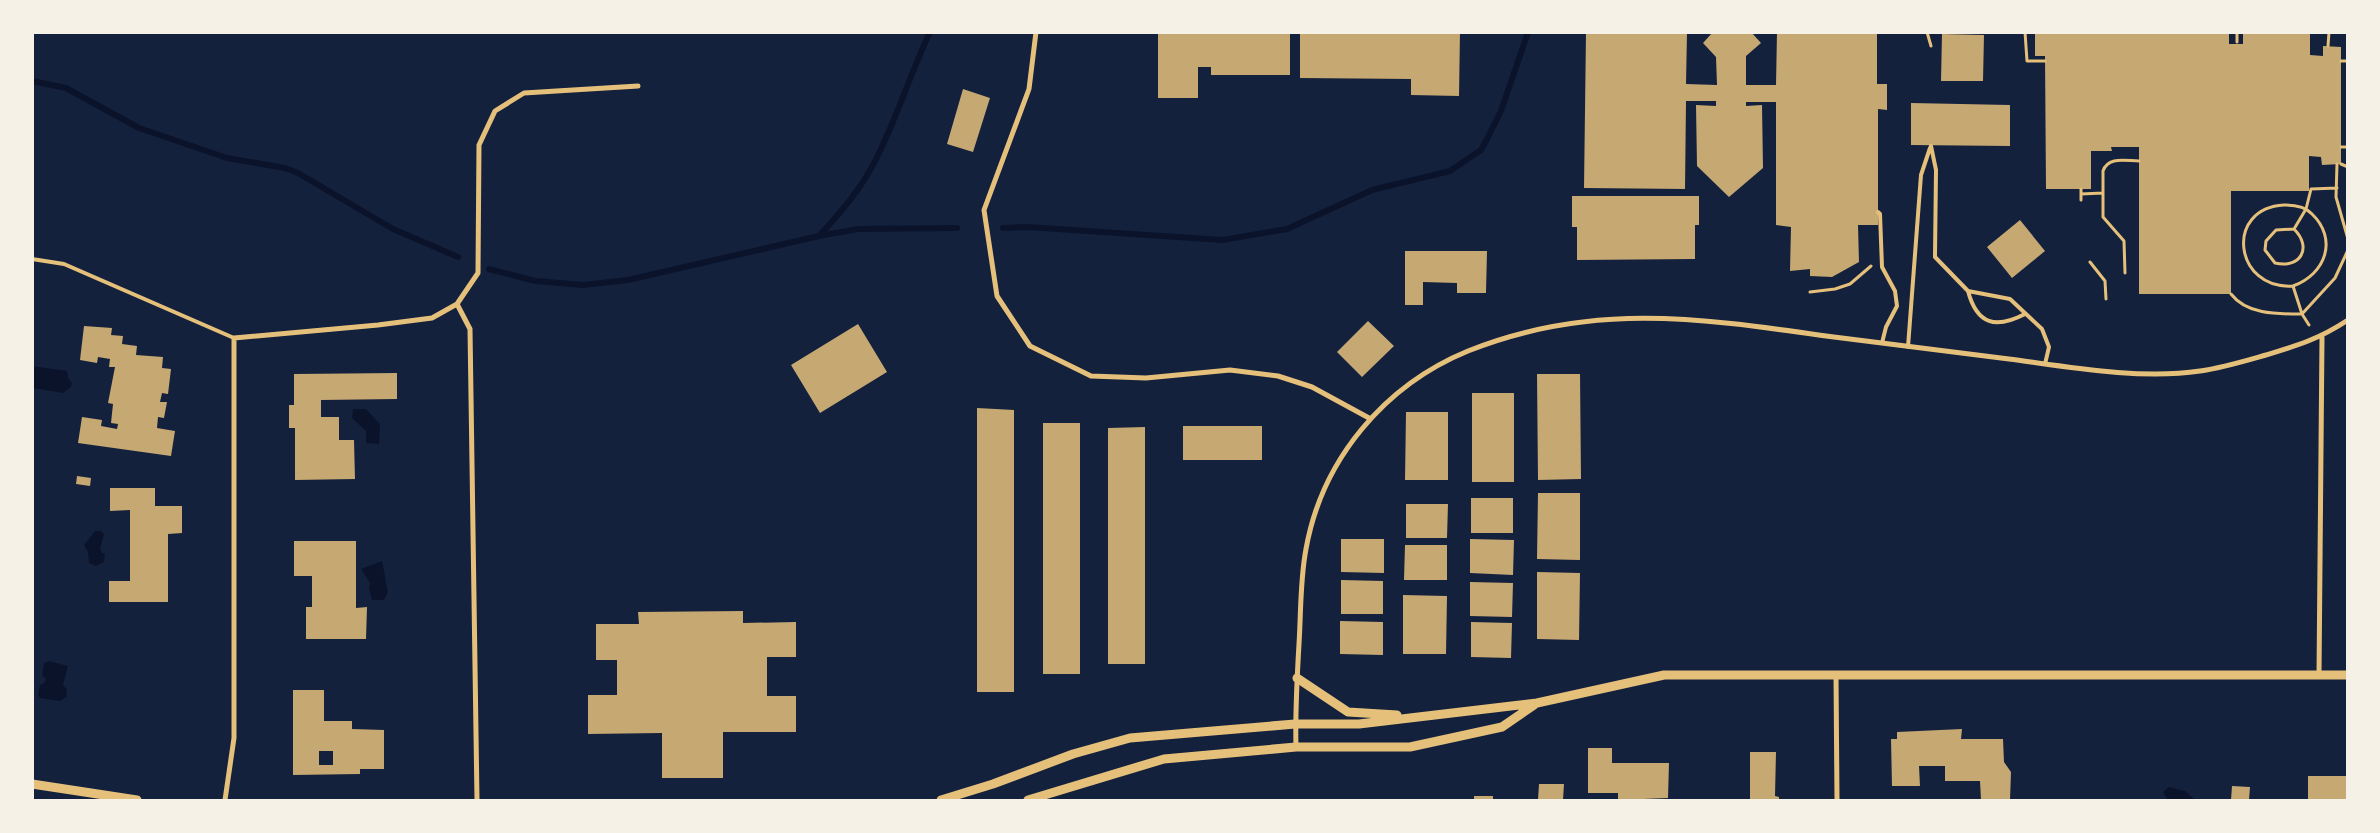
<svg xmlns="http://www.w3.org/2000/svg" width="2380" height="833" viewBox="0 0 2380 833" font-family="'Roboto Serif',serif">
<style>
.water{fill:#0b132b}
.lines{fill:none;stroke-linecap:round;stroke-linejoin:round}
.stream{stroke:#0b132b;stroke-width:6}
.building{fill:#c6a872;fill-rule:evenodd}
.path{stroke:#e5c07b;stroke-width:3}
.service{stroke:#e5c07b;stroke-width:4}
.minor{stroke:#e5c07b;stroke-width:5}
.tertiary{stroke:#e5c07b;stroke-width:9}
</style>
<rect width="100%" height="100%" fill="#14213d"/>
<path class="water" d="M 32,366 L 67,371 L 68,378 L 72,383 L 71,387 L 63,393 L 33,388 Z
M 353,409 L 366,409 L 380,424 L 379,444 L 366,443 L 366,431 L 352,418 Z
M 95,531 L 101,531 L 104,534 L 100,549 L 102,553 L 105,553 L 104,562 L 96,566 L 89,563 L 88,552 L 84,545 Z
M 382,561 C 385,572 385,581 388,592 L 384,600 L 372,600 L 369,588 L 370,583 L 361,569 Z
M 49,661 L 68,666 L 63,685 L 67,689 L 66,697 L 60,701 L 40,698 L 38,695 L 40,685 L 44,683 L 46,679 L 42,675 L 44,663 Z
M 2169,787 L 2185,791 L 2195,800 L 2168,800 L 2163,792 Z"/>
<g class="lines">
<path class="stream" d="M 32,81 L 66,88 L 139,128 L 227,158 L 285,168 L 298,173 L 393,229 L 458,257
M 1003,228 L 1027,227 L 1222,240 L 1287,229 L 1372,190 L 1450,171 L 1481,150 L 1487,139 L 1501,111 L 1528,32
M 819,236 C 841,212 862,188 876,159 C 897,118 910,74 930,32
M 489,269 L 535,281 L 583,285 L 628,280 L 819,236 L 858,229 L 957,228"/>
</g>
<path class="building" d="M 1158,32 L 1290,32 L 1290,75 L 1211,75 L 1211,67 L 1198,67 L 1198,98 L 1158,98 Z
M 1300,32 L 1460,32 L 1459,96 L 1411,95 L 1411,79 L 1300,78 Z
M 1586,32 L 1687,32 L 1686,84 L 1717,85 L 1716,57 L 1703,43 L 1713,32 L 1751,32 L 1761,43 L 1746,56 L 1746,85 L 1776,85 L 1777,32 L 1877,32 L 1877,84 L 1887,84 L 1887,110 L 1878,109 L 1878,225 L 1858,225 L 1859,262 L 1832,277 L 1810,276 L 1810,269 L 1790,271 L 1791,227 L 1776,225 L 1776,102 L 1746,102 L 1746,106 L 1762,105 L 1763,168 L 1729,197 L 1697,166 L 1696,105 L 1716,106 L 1716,101 L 1686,101 L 1685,189 L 1584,188 Z
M 2035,32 L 2229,32 L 2229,44 L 2243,44 L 2243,32 L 2310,32 L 2310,55 L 2323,56 L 2323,46 L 2341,47 L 2341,164 L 2322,165 L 2321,157 L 2309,156 L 2309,191 L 2231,191 L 2231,294 L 2139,294 L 2139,147 L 2111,147 L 2112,151 L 2091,151 L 2091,189 L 2046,189 L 2045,56 L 2035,56 Z
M 1942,34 L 1984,35 L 1983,81 L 1941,81 Z
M 963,89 L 990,98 L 973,152 L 947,144 Z
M 1911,103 L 2010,105 L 2010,146 L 1911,145 Z
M 1572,196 L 1699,196 L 1699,225 L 1695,225 L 1695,259 L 1577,260 L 1577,227 L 1572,227 Z
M 2020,220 L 2045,251 L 2012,278 L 1987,247 Z
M 1405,251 L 1487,251 L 1486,293 L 1457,293 L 1457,283 L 1423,282 L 1423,305 L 1405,305 Z
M 1368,321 L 1394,346 L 1362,377 L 1337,352 Z
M 858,324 L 887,372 L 820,413 L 791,365 Z
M 84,326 L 112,328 L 111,335 L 123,336 L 122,344 L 137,346 L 136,355 L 163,357 L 162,368 L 171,369 L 168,394 L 162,393 L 160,402 L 167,402 L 164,418 L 158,417 L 157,428 L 175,431 L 171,456 L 78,443 L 82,417 L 102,420 L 101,426 L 117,429 L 118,424 L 111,423 L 113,404 L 108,403 L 115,367 L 109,367 L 110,359 L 98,357 L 97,363 L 80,360 Z
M 397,373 L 397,399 L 321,400 L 321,417 L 339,417 L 339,440 L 354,440 L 355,479 L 295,480 L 295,428 L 289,428 L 289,405 L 294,405 L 294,374 Z
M 1537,374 L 1580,374 L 1581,479 L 1538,480 Z
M 1472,393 L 1514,393 L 1514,482 L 1472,482 Z
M 977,408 L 1014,410 L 1014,692 L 977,692 Z
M 1406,412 L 1448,412 L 1448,480 L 1405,480 Z
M 1043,423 L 1080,423 L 1080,674 L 1043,674 Z
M 1183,426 L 1262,426 L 1262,460 L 1183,460 Z
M 1145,427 L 1145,664 L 1108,664 L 1108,428 Z
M 77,476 L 91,478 L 90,486 L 76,484 Z
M 110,488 L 155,488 L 155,506 L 182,506 L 182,533 L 168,534 L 168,602 L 109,602 L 109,581 L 130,581 L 130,510 L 110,511 Z
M 1538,493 L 1580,493 L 1580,560 L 1537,559 Z
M 1471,498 L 1513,498 L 1513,533 L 1471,533 Z
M 1406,504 L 1448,504 L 1447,538 L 1406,538 Z
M 1341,539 L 1384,539 L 1384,573 L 1341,572 Z
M 1470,539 L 1514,540 L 1513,575 L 1470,573 Z
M 294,541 L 356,541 L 356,608 L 367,607 L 366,639 L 306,639 L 306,607 L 312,607 L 312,576 L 294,576 Z
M 1405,545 L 1447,545 L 1447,580 L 1404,580 Z
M 1537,572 L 1580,573 L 1579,640 L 1537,639 Z
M 1341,580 L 1383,581 L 1383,614 L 1341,614 Z
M 1470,582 L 1513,583 L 1512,617 L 1470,616 Z
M 1403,595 L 1447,596 L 1446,654 L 1403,654 Z
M 743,611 L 743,623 L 796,622 L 796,657 L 767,657 L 767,696 L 796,696 L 796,732 L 723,732 L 723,778 L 662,778 L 662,733 L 588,734 L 588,695 L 617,695 L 617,660 L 596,660 L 596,624 L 639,624 L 638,612 Z
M 1340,621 L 1383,622 L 1383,655 L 1340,654 Z
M 1471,622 L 1512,623 L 1511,658 L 1471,657 Z
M 293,690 L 324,690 L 324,721 L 352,721 L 352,729 L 384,730 L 384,769 L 360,769 L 360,774 L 293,775 ZM 319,751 L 333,751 L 333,765 L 319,765 Z
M 1962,729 L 1961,739 L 2003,739 L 2004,762 L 2011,772 L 2010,800 L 1981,800 L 1980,781 L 1945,781 L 1945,766 L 1919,766 L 1920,786 L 1892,786 L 1891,739 L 1897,739 L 1897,732 Z
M 1588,748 L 1612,748 L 1612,763 L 1669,763 L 1668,798 L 1618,800 L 1618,793 L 1588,793 Z
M 1750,752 L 1776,752 L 1775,796 L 1779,797 L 1779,800 L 1750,800 Z
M 2308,776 L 2348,776 L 2348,800 L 2308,800 Z
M 1539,784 L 1564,784 L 1563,800 L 1538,800 Z
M 2232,786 L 2250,787 L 2249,800 L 2231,800 Z
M 1474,796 L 1493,796 L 1493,800 L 1474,800 Z"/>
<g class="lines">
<path class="path" d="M 1927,32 L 1931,46
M 2025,32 L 2027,61 L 2045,61
M 2237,32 L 2237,42
M 2328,46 L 2329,32
M 2341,61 L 2348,61
M 2341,147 L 2348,147
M 2337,164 L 2336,197 L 2348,239
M 2341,164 L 2348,167
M 2081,189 L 2081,200
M 2081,194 L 2103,193
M 2294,229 L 2276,230 L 2266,241 L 2265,250 L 2275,263 C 2300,269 2313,248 2294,229 L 2306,209 L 2311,189 L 2337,188
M 2090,262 L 2105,281 L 2106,299
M 2125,273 L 2124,241 L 2103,217 L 2103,171 C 2108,156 2126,161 2139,161
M 1810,292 L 1835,289 L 1850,284 L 1871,266
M 2231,294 C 2247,315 2278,314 2302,314 L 2293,286 C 2234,290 2224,208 2284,205 C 2294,205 2305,206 2312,214 C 2338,239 2326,274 2293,286
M 2309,325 L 2302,314 L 2335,278 L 2348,250"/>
<path class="service" d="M 1931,146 L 1936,170 L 1935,257 L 1968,291 L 2010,299 L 2042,329 L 2049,347 L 2045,364
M 1878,212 L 1880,214 L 1882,267 L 1895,291 L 1897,306 L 1886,327 L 1882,343
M 32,259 L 64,264 L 234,338
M 1968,291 C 1977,325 1996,329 2025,314
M 1908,347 L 1921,175 L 1930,148"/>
<path class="minor" d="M 1036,32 L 1029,89 L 984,210 L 997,296 L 1030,346 L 1091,376 L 1146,378 L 1230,370 L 1278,376 L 1312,387 L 1369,418
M 457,304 L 470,329 L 477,800
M 1836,675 L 1837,800
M 2319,675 L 2322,337
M 1296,747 C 1295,713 1297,678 1299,644 C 1301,613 1300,580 1306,549 C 1322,459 1385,385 1468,351 C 1591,302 1699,318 1826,336 C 1887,344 1948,351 2009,359 C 2068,367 2141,380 2200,371 C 2222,368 2245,361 2266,355 C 2299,345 2319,339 2348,320
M 225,800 L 234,738 L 234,338 L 378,325 L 432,318 L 457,304 L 478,273 L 479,145 L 495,111 L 524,93 L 638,86"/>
<path class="tertiary" d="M 1297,678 L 1348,712 L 1397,715
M 32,784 L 137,800
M 941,800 L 993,784 L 1073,754 L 1130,738 L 1295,724 L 1359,724 L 1537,703 L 1664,675 L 2348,675
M 1028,800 L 1164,759 L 1296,747 L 1410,747 L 1502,727 L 1534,705"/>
</g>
<rect width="2380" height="833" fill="none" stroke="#f6f1e7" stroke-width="68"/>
</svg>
